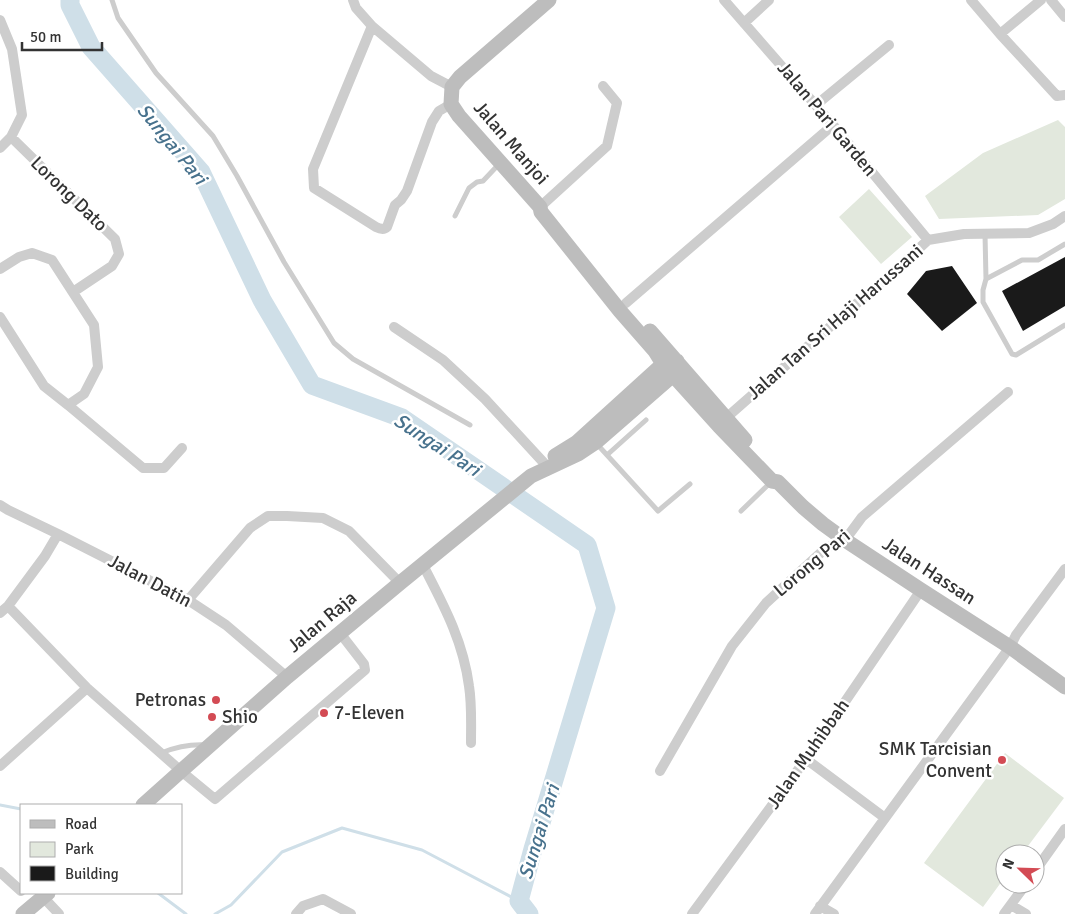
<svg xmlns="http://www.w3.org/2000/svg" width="1065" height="914" viewBox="0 0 1065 914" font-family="Signika,sans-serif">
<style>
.green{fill:#e2e8dd}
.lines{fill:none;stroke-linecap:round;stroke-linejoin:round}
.stream{stroke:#cfdfe8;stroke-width:3}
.river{stroke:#cfdfe8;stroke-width:19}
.building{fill:#1a1a1a}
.lane{stroke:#cdcdcd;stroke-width:5}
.street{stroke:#cdcdcd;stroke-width:10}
.secondary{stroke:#bdbdbd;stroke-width:15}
.poi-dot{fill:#d34b54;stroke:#fff;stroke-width:2}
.labels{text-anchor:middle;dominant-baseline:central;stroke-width:5;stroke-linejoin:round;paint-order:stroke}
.street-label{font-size:19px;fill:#333;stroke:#fff}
.poi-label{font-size:19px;fill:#333;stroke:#fff;text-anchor:end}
.water-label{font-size:20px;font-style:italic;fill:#48728d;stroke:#fff}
</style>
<rect width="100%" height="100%" fill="#fff"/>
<path class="green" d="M 1058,120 L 1065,127 L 1065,199 L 1038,215 L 939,219 L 925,196 L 983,153 Z
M 869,189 L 912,237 L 881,264 L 839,217 Z
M 1005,753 L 1064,798 L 1022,854 L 1005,854 L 1005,877 L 983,907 L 924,863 Z"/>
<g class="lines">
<path class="stream" d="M 0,805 L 21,809
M 158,893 L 186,914
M 215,914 L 231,905 L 282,852 L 342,828 L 422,850 L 519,901"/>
<path class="river" d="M 70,0 L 70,5 L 91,47 L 201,172 L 262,300 L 312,385 L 402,418 L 587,545 L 606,608 L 533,849 L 519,901 L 529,914"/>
</g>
<path class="building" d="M 1065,257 L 1065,306 L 1023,331 L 1002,291 Z
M 952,266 L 977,303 L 942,331 L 907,294 L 926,271 Z"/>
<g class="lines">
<path class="lane" d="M 112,0 L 118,18 L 156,73 L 213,136 L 237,176 L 284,262 L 334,343 L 353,359 L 470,425
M 455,216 L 469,188 L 477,182 L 483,181 L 500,163
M 985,234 L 986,279 L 983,290 L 983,302 L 1012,354 L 1016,355 L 1065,325
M 986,279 L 1022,260 L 1038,260 L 1065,244
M 596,443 L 658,511 L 690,484
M 607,455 L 646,420
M 741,511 L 770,483
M 161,753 C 176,747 190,744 206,745"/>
<path class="street" d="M 353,0 L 356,8 L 372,26 L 431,76 L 452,87
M 724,0 L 833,125 L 928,240
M 971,0 L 1000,34 L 1057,96 L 1065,95
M 1051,0 L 1065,17
M 0,20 L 12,49 L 22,115 L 11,137 L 0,148
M 744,23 L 769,0
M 372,26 L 313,169 L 314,188 L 376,227 C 380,229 384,230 387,227 L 395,205 L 401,200 L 407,191 L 432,122 L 439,111 L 451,104
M 1000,34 L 1041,0
M 816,105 L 889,45
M 11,137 L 115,239 L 119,254 L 112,266 L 73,292
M 540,207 L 607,146 L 617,103 L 603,86
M 0,269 L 19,257 L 32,253 L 52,260 L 94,325 L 98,367 L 84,394 L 68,405 L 44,386 L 0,317
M 626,303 L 833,125
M 394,327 L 443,360 L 485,399 L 544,463
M 68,405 L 143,468 L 164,468 L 182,448
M 726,418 L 911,256 L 928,240 L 964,234 L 1029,233 L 1053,224 L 1065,216
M 0,505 L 8,510 L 58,534 L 188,600 L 226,625 L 287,677
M 423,565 C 443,604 463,640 469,686 C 472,705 471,724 471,743
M 188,600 L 250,528 L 268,516 L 287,516 L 323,518 L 349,531 L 400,583
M 8,606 L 87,688 L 181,771 L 215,799 L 365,670 L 364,664 L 340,633
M 0,613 L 8,606 L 45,556 L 58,534
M 806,759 L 885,818
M 0,766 L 87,688
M 660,771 L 732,646 L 766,603 L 826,548 L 845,540 L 862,517 L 1008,392
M 1035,871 L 1065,829
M 0,872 L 21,891
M 43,897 L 59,914
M 1011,905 L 1026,914
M 820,906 L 834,914
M 296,914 L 303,906 L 323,899 L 351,914
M 692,914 L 806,759 L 921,590
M 815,914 L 1010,647 L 1016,635 L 1065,569
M 1004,914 L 1026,884"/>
<path class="secondary" d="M 549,0 L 460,77 L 452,87 L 451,104 L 459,116 L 540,207 L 541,212 L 620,311 L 655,351 L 663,364 L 719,426 L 772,481 L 778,482 L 803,507 L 823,524 L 845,540 L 921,590 L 1010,647 L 1065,687
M 650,331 L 745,440
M 555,456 L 576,443 L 663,364 L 673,362
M 143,805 L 181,771 L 287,677 L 400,583 L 531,476 L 578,454 L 596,442 L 673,375 L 677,361
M 23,914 L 48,893"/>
</g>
<g class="poi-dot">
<circle cx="216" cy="700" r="5"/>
<circle cx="324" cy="713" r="5"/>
<circle cx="212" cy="717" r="5"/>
<circle cx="1002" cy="760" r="5"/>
</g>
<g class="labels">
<g class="street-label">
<text transform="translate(827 119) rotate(50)">Jalan Pari Garden</text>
<text transform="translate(511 143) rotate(49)">Jalan Manjoi</text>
<text transform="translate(69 194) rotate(44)">Lorong Dato</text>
<text transform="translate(835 322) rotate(-41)">Jalan Tan Sri Haji Harussani</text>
<text transform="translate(812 563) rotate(-40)">Lorong Pari</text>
<text transform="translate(929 571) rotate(33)">Jalan Hassan</text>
<text transform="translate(150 581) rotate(28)">Jalan Datin</text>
<text transform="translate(322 622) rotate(-40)">Jalan Raja</text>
<text transform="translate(808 754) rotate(-55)">Jalan Muhibbah</text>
</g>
<g class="poi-label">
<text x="206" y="700">Petronas</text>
<text x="334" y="713" text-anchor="start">7-Eleven</text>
<text x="222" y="717" text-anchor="start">Shio</text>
<text x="992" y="749">SMK Tarcisian<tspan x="992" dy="22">Convent</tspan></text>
</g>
<g class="water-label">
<text transform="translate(172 144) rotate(51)">Sungai Pari</text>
<text transform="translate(437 445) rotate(33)">Sungai Pari</text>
<text transform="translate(539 832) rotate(-73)">Sungai Pari</text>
</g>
</g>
<rect x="20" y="804" width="162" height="90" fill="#ffffff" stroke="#adadad"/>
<rect x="30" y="820" width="25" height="8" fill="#bdbdbd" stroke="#adadad"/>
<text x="65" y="829" font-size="15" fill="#333333">Road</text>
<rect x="30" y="842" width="25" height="15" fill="#e2e8dd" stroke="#adadad"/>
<text x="65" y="854" font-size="15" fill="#333333">Park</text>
<rect x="30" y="866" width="25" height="15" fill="#1a1a1a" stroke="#adadad"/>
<text x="65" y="879" font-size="15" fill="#333333">Building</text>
<g transform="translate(1020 869) rotate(293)"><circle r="24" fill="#ffffff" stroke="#adadad"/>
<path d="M0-4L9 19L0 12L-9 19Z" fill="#d34b54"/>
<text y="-8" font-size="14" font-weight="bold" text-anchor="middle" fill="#333333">N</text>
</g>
<path d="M22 42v8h80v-8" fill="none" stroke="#333333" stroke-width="2.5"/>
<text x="30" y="42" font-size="15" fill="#333333" stroke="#ffffff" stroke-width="4" paint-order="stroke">50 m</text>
</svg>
